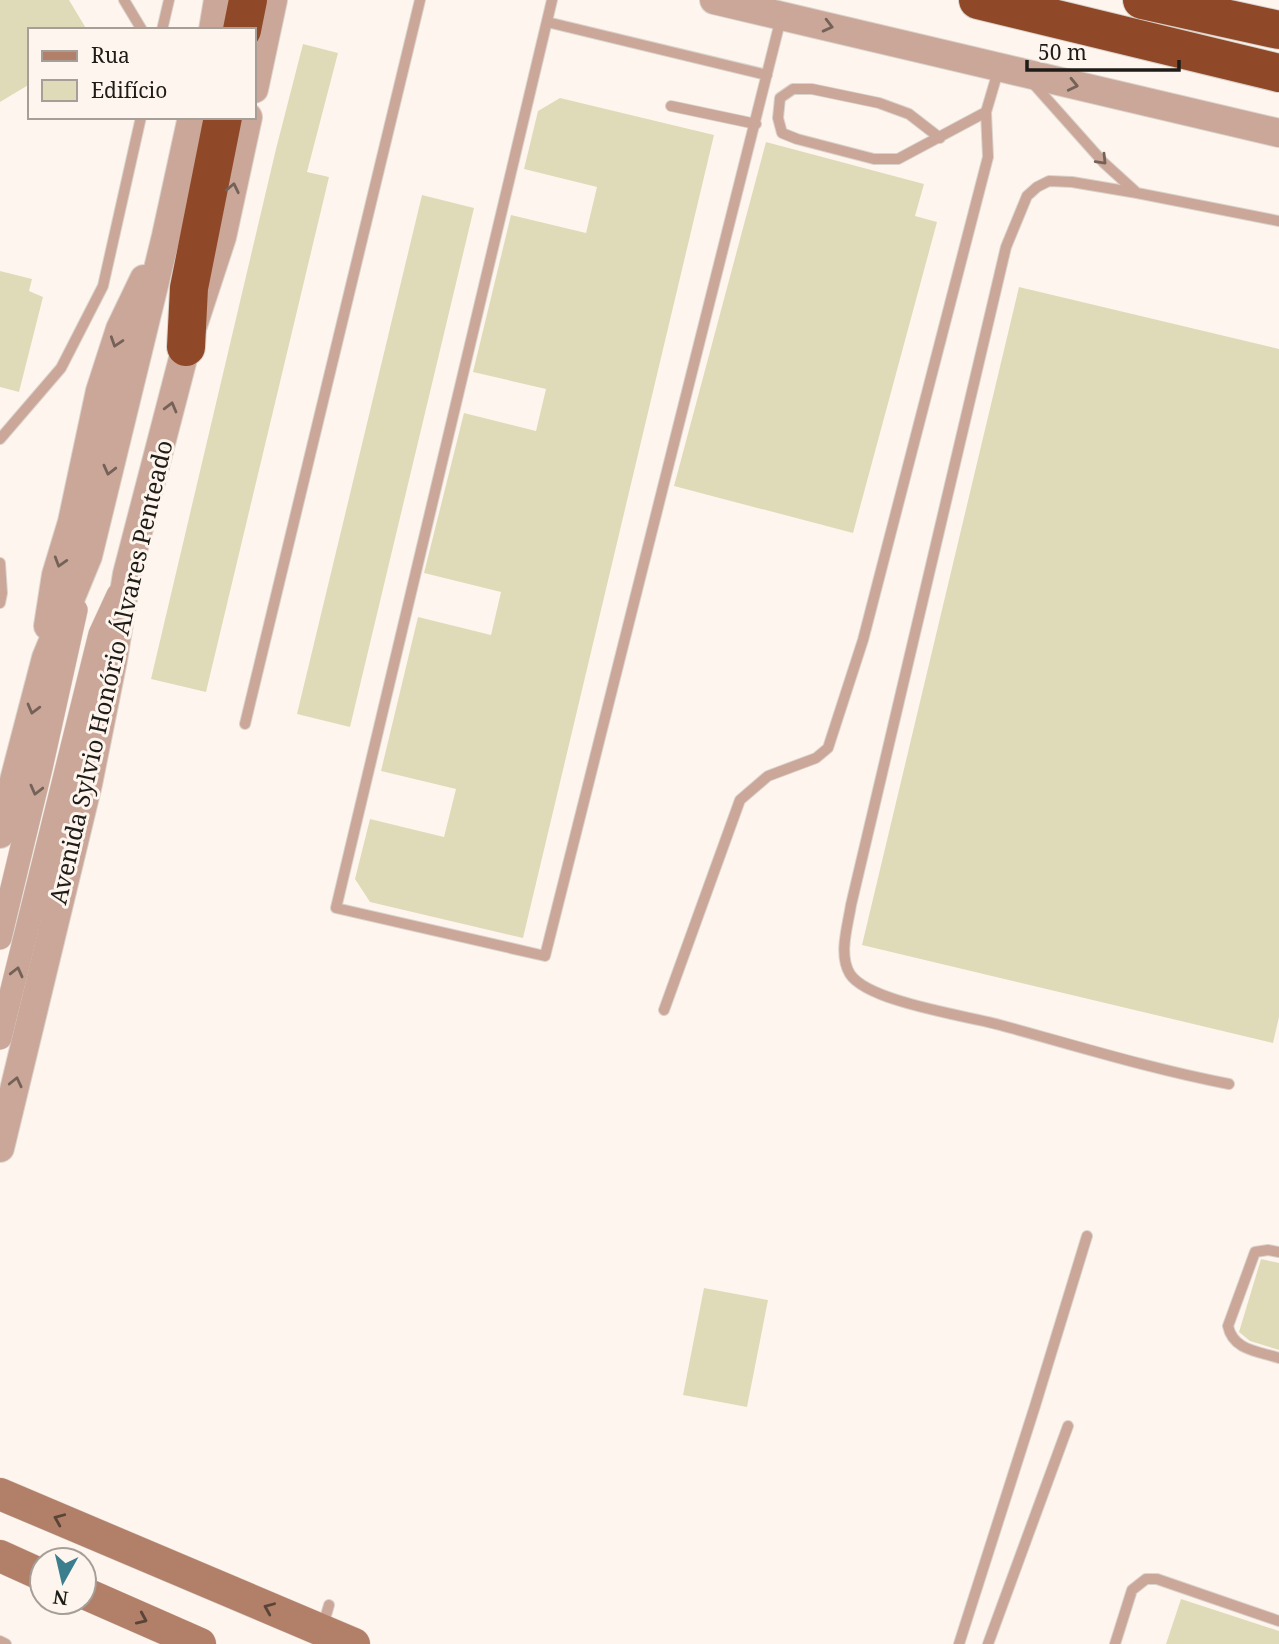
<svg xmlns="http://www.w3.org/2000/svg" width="1279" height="1644" viewBox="0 0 1279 1644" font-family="'Noto Serif',serif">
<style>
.building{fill:#dfdbb9}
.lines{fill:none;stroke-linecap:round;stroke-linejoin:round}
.service-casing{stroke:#dad3cc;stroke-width:12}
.minor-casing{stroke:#dad3cc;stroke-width:24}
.tertiary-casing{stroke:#dad3cc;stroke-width:30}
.secondary-casing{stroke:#dad3cc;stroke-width:33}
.motorway-casing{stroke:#dad3cc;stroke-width:40}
.service{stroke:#caa798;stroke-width:10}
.minor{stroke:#caa798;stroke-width:23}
.tertiary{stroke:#caa798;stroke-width:28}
.secondary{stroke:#b27f69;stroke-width:32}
.motorway{stroke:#8f4928;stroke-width:38}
.oneway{stroke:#746258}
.oneway2{stroke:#5a4438}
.labels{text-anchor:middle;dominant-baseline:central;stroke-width:6;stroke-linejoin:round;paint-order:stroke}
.street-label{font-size:24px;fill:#1f1c18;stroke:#fef6ee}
</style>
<rect width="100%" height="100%" fill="#fef6ee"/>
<path class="building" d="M 0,0 L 69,0 L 87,30 L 30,30 L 30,84 L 0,102 Z
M 303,44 L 338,53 L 307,172 L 329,177 L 206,692 L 151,679 L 276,149 Z
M 560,98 L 714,135 L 523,938 L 370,902 L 355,879 L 370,819 L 444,837 L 456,789 L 381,771 L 418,617 L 491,635 L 501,592 L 424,573 L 464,413 L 536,431 L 546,389 L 473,372 L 511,215 L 586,233 L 597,187 L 524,169 L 538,111 Z
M 766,142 L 924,184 L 915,216 L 937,222 L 853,533 L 674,486 Z
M 422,195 L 474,208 L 350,727 L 297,714 Z
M 0,271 L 32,279 L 29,291 L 43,297 L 19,392 L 0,387 Z
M 1019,287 L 1279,349 L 1279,1017 L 1273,1043 L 862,945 Z
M 1261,1259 L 1279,1263 L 1279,1350 L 1250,1341 L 1239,1332 Z
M 704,1288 L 768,1300 L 747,1407 L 683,1395 Z
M 1181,1599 L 1279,1631 L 1279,1644 L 1166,1644 Z"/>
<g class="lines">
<g class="service-casing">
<path id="service" d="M 124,0 L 142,30
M 552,0 L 336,908 L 545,956 L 781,18
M 547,22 L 767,75
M 162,30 L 169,0
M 1030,80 L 1104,163 L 1137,193 L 1279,221
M 671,106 L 756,124
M 940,138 L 909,114 L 879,103 L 812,89 L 793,89 L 780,98 L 778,118 L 782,133 L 797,139 L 874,159 L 898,159 L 986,112
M 1137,193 L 1072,182 L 1049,181 L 1037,187 L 1027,196 L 1006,247 L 851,905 C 848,925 838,955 850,974 C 868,1002 968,1016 1000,1025 C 1077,1046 1151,1069 1229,1084
M 0,439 L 61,368 L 103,286 L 141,117
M 0,563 L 2,593 L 0,603
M 245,724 L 420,0
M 664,1010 L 740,800 L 768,776 L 816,758 L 828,748 L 863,640 L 988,157 L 986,112 L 999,68
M 1279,1252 L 1268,1250 L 1255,1252 L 1228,1326 C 1233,1350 1257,1351 1279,1358
M 322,1629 L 329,1605
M 0,1641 L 6,1644
M 959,1644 L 1035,1406 L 1087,1236
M 988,1644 L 1068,1426
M 1115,1644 L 1132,1590 L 1146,1579 L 1157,1579 L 1279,1621"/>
</g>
<g class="minor-casing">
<path id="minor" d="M 0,938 L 41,768 L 76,610
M 0,1038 L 100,634 L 118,595"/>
</g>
<g class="tertiary-casing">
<path id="tertiary" d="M 714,0 L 1279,133
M 213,30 L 218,0
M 254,89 L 273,0
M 48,626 L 56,575 L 72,522 L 100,391 L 120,329 L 144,279
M 0,834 L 46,658 L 88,556 L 166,236 L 192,117
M 0,1148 L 88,784 L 113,660 L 127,574 L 186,347 L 222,237 L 248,117"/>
</g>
<g class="secondary-casing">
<path id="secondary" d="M 0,1494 L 354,1644
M 0,1556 L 42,1575
M 84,1593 L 200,1644"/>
</g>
<g class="motorway-casing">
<path id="motorway" d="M 978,0 L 1279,73
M 1142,0 L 1279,30
M 242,30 L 248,0
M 186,347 L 189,288 L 223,117"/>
</g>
<use href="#service" class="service"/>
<use href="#minor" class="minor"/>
<use href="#tertiary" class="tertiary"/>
<use href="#secondary" class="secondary"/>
<use href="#motorway" class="motorway"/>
</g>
<defs><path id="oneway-chevron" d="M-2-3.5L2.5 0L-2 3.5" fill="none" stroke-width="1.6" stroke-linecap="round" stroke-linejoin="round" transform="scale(1.75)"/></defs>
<g class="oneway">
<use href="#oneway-chevron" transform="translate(828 26) rotate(14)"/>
<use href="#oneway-chevron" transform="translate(1073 85) rotate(13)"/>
<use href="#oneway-chevron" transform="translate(1102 160) rotate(46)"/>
<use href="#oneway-chevron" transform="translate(233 188) rotate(-78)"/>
<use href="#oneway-chevron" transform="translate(116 342) rotate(108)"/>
<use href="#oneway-chevron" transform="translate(171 407) rotate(-75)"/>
<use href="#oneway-chevron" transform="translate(109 470) rotate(104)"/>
<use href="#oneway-chevron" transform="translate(60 562) rotate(107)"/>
<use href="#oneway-chevron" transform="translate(33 709) rotate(105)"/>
<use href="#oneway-chevron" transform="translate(36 790) rotate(104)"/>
<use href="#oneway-chevron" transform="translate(17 972) rotate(-76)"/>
<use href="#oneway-chevron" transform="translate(16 1082) rotate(-77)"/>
</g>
<g class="oneway2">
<use href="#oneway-chevron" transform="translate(59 1519) rotate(-157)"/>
<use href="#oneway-chevron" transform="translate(269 1608) rotate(-157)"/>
<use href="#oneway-chevron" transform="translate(142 1619) rotate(24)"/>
</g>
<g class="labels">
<g class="street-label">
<text transform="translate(110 672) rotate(-77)">Avenida Sylvio Honório Álvares Penteado</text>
</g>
</g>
<rect x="28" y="28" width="228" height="91" fill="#fef6ee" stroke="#a59f98" stroke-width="2"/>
<rect x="42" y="51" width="35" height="10" fill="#b27f69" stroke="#a59f98" stroke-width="2"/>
<text x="91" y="63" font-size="21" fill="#1f1c18">Rua</text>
<rect x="42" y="80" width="35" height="21" fill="#dfdbb9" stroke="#a59f98" stroke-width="2"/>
<text x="91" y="98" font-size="21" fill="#1f1c18">Edifício</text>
<g transform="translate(63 1581) rotate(188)"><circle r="33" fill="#fef6ee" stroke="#a59f98" stroke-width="2"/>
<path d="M0-5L12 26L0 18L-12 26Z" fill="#3b7f8e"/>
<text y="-10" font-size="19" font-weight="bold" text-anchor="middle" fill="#1f1c18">N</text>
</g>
<path d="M1027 60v10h152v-10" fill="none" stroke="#1f1c18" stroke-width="3.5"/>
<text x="1038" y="60" font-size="21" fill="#1f1c18" stroke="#fef6ee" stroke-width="5" paint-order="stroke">50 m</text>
</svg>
